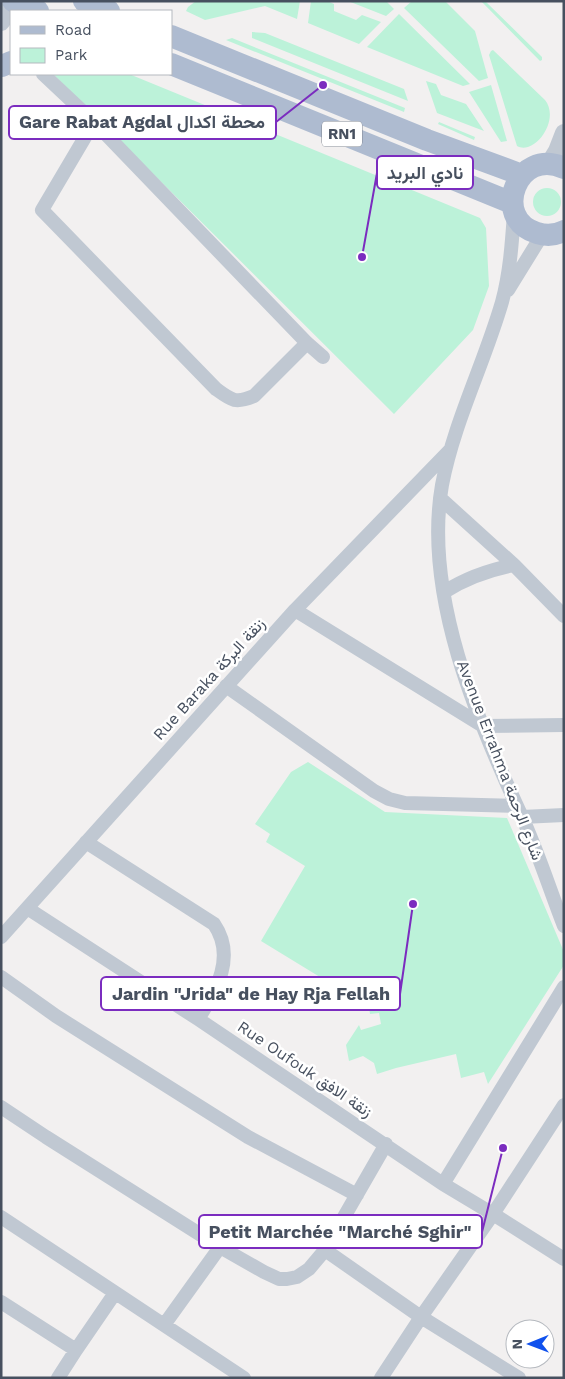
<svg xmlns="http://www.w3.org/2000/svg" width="565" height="1379" viewBox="0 0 565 1379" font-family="'Work Sans',Vazirmatn,sans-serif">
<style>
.green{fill:#bcf2d9}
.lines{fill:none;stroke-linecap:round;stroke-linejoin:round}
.minor{stroke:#c0c8d2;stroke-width:14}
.tertiary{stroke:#c0c8d2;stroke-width:18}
.primary{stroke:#aebbd0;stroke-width:22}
.labels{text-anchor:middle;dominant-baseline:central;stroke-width:5;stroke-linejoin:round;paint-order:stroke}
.shield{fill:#fff;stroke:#7e848f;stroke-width:1}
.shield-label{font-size:15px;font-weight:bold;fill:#47505f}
.street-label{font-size:16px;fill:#47505f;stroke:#fff}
.leader{fill:none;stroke:#7b2cbf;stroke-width:2}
.callout-dot{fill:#7b2cbf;stroke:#fff;stroke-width:2}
.callout{fill:#fff;stroke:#7b2cbf;stroke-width:2}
.callout-label{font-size:18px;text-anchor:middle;font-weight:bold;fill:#47505f}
</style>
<rect width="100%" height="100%" fill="#f2f0f0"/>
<path class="green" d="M 196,1 L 300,1 L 297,19 L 265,6 L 205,20 L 186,11 L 188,7 Z
M 311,1 L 327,1 L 334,4 L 334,11 L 356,20 L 362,15 L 381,22 L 359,44 L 308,23 Z
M 348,1 L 386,1 L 394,9 L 386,16 Z
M 412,1 L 445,1 L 475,31 L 488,78 L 479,81 L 404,8 Z
M 481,1 L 485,1 L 542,57 L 542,60 L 540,61 Z
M 399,14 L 470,84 L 463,86 L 367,47 Z
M 252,32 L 265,33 L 404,89 L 408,101 L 252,38 Z
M 232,38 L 405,108 L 404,112 L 226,40 Z
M 493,50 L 545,100 C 561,120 534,156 517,146 L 489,55 L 491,51 Z
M 53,74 L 129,74 L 480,218 L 486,228 L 489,286 L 473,330 L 394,414 Z
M 426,81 L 436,84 L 441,95 L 466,104 L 484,131 L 437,113 Z
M 491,85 L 507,141 L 501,142 L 469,92 Z
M 439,122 L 475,137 L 474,140 L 438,124 Z
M533 202a14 14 0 1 1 28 0a14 14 0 1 1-28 0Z
M 308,762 L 385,812 L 507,818 L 564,952 L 564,965 L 488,1084 L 484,1072 L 461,1078 L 456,1054 L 396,1068 L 377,1074 L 374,1063 L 363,1056 L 349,1061 L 346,1045 L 359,1025 L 361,1030 L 381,1024 L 379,1013 L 370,1014 L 369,1007 L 261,941 L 305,866 L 266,842 L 270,834 L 255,824 L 291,772 Z"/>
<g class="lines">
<path class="minor" d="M 43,74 L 94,122 L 307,343 L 323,357
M 94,122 L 42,210 L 216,389 C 231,400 235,404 254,396 L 307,343
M 514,213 C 512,242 510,273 502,302 C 484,364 454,422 442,485 C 423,594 477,720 522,817 C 538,852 550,890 564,926
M 508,290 L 542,235
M 440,498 L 514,565 L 564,616
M 444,592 C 466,578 488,570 514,565
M 295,610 L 483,726 L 564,725
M 226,686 L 374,791 L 389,799 L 405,803 L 516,806
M 522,817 L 564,815
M 86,842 L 214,924 C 236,956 217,990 198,1019
M 27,908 L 198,1019 L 443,1184 L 493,1214 L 564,1259
M 1,937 L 295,610 L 449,451
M 1,977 L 56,1016 L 248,1137 L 357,1195
M 1,1107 L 46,1137 L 220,1247 L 264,1272 L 279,1279 L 287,1279 L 297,1277 L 309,1269 L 325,1250 L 386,1144
M 443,1184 L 564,987
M 1,1217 L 244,1378
M 325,1250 L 421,1317 L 519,1378
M 1,1302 L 76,1350 L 58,1378
M 164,1325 L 220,1247
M 76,1350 L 115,1293
M 381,1378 L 421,1317 L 493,1214 L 564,1105"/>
<path class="tertiary" d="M 1,22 L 15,1
M 549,164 L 557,151 L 564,133"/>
<path class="primary" d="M 13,1 L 38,11
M 84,1 L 109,11
M 171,36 L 427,140 L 522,175
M 171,64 L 512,203
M 2,66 L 11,62
M 564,168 C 517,146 490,219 537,233 C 546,236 556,235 564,231"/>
</g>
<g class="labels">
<rect class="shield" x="322" y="121.5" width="40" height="25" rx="4"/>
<g class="shield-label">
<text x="342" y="134">RN1</text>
</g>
<g class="street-label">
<text transform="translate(209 679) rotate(-48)">Rue Baraka زنقة البركة</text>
<text transform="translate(500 760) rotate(69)">Avenue Errahma شارع الرحمة</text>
<text transform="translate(305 1069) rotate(34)">Rue Oufouk زنقة الافق</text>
</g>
</g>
<path class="leader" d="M323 85L276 122M362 257L377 173M413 904L400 994M503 1148L482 1232"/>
<g class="callout-dot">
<circle cx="323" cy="85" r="5"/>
<circle cx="362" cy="257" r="5"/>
<circle cx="413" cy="904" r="5"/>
<circle cx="503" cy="1148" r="5"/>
</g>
<g class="callout">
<rect x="9" y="106" width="267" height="33" rx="5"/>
<rect x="377" y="156" width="96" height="33" rx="5"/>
<rect x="101" y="977" width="299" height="33" rx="5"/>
<rect x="199" y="1215" width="283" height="33" rx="5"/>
</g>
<g class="callout-label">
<text x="142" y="128">Gare Rabat Agdal محطة اكدال</text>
<text x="425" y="179">نادي البريد</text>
<text x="251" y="1000">Jardin "Jrida" de Hay Rja Fellah</text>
<text x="340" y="1238">Petit Marchée "Marché Sghir"</text>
</g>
<rect width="565" height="1379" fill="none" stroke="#47505f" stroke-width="5"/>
<rect x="10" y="10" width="162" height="65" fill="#ffffff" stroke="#b5b9bf"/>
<rect x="20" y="26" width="25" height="8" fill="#aebbd0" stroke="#b5b9bf"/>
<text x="55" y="35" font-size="15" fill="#47505f">Road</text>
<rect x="20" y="48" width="25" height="15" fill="#bcf2d9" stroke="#b5b9bf"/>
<text x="55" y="60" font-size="15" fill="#47505f">Park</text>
<g transform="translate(530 1344) rotate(269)"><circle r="24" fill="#ffffff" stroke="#b5b9bf"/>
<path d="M0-4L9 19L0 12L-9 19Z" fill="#1051ed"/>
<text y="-8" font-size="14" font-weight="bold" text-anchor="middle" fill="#47505f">N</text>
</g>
</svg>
